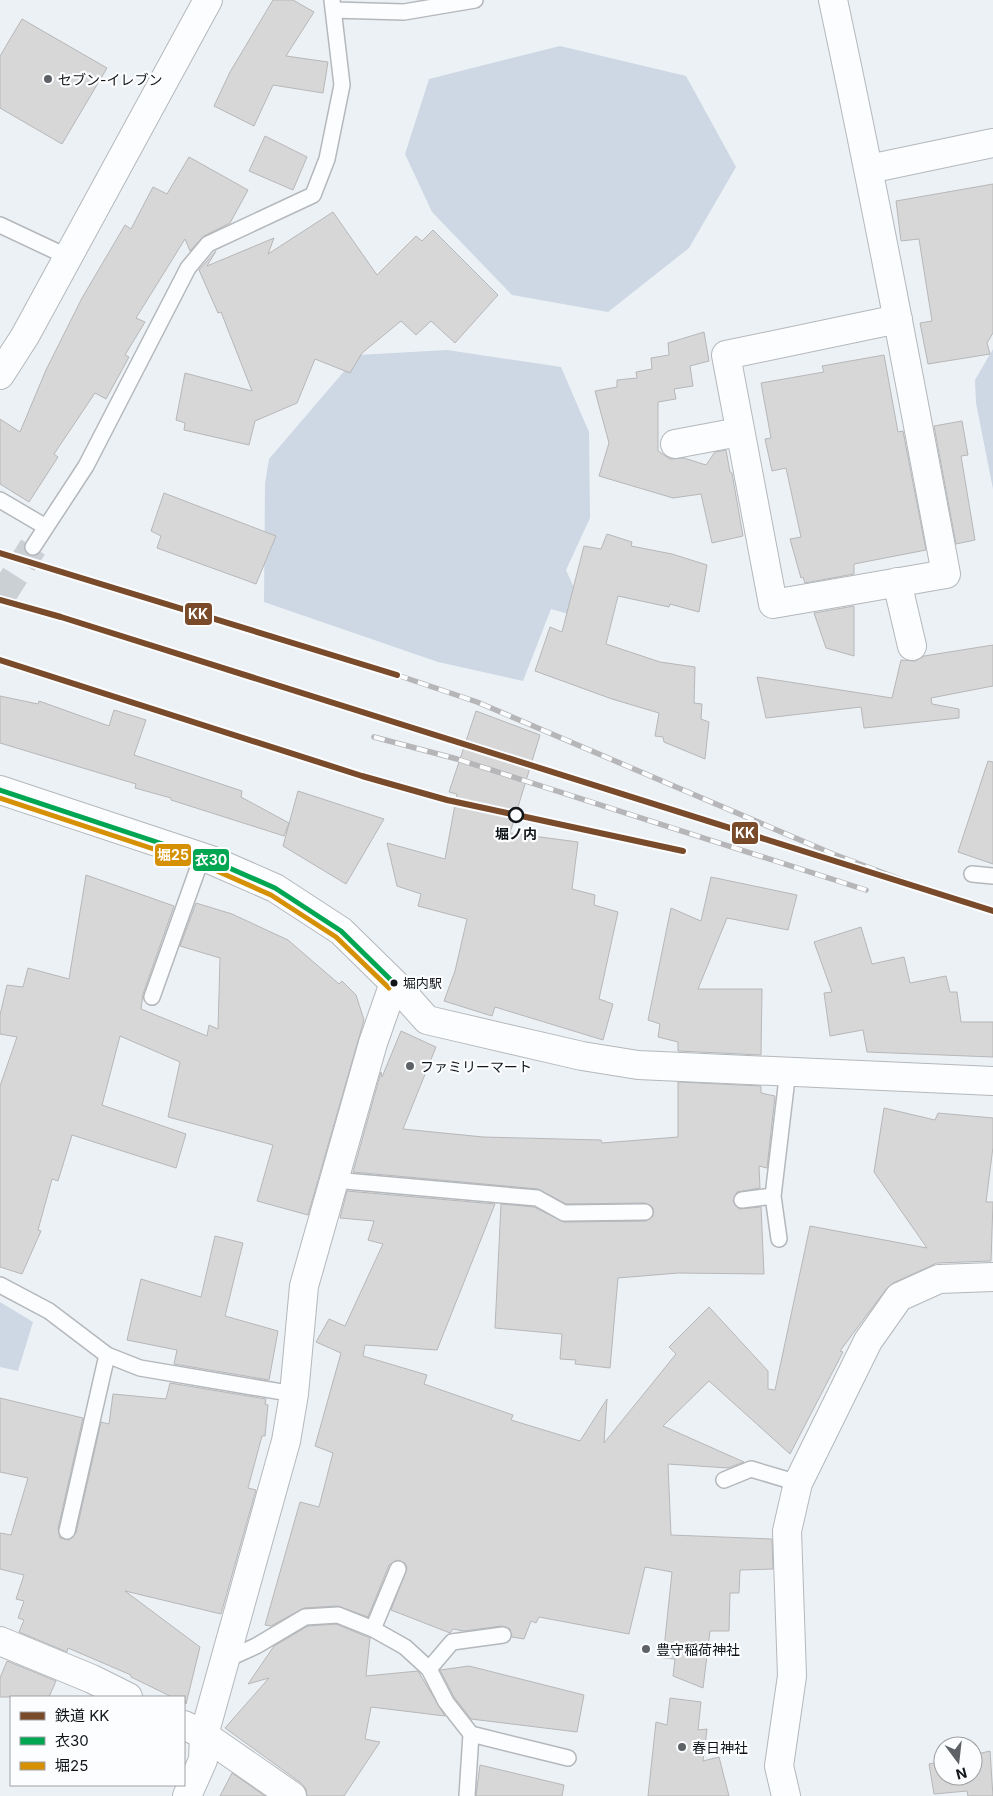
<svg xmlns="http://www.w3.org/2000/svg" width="993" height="1796" viewBox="0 0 993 1796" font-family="Inter,'Noto Sans JP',sans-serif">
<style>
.green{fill:#cdd8e4}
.building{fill:#d7d7d8;stroke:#b7b7b8}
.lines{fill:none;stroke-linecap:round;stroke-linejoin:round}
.minor-tunnel{stroke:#cbd0d5;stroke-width:28;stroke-dasharray:28 14;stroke-linecap:butt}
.service-casing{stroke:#b4b8bc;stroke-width:18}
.minor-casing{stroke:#b4b8bc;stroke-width:30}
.tertiary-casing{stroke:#b4b8bc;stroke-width:30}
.service{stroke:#fcfdfe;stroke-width:15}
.minor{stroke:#fcfdfe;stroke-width:28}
.tertiary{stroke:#fcfdfe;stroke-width:28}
.rail-casing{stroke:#b6b6b8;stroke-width:5.5}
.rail{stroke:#fbfdff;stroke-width:4;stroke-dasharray:11;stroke-linecap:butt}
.bus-1-casing{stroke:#fbfdff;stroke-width:9}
.bus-2-casing{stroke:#fbfdff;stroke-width:9}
.bus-1{stroke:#00a651;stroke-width:5}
.bus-2{stroke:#d59004;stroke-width:5}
.rail-1-casing{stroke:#fbfdff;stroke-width:10}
.rail-1{stroke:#7a4b2a;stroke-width:6}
.poi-dot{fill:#5e6266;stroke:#fbfdff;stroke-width:2}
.stop-dot{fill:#fbfdff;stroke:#121518;stroke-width:2.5}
.bus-dot{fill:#121518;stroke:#fbfdff;stroke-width:2}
.labels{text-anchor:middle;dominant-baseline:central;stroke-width:4.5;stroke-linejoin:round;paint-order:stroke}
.bus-label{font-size:13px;fill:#121518;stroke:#fbfdff;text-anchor:start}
.poi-label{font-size:14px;fill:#121518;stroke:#fbfdff;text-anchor:start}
.stop-label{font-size:14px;font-weight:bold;fill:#121518;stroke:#fbfdff}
.line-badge{stroke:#fbfdff;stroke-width:2}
.badge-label{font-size:14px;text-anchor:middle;font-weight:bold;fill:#fff}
</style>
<rect width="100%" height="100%" fill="#ecf1f6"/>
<path class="green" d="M 560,46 L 686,76 L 736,167 L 689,248 L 608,312 L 512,295 L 432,212 L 405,154 L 429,79 Z
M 993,349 L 993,489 L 976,403 L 975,380 Z
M 447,350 L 561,367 L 589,432 L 590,518 L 566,570 L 580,601 L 572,615 L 551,609 L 523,681 L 438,662 L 264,602 L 265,484 L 269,459 L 358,355 Z
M 0,1302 L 33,1322 L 18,1371 L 0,1367 Z"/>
<path class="building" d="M 273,0 L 293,0 L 314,12 L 286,56 L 328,62 L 323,93 L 273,85 L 254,126 L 214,106 L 230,72 Z
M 22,19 L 107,68 L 62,144 L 0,108 L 0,56 Z
M 265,136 L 307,157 L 293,190 L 249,171 Z
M 189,157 L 248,190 L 230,223 L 204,236 L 190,251 L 185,239 L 136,318 L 145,322 L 125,355 L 129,357 L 106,399 L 95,393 L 54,454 L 58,457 L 29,502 L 0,484 L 0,419 L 20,432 L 46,370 L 82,298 L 125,225 L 131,229 L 153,187 L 167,194 Z
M 993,184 L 993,333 L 987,343 L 990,354 L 928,364 L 920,323 L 932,321 L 919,239 L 901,241 L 896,201 Z
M 333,212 L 377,275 L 416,236 L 422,241 L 433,230 L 498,295 L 455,343 L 431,321 L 416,335 L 401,321 L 362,353 L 350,373 L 315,359 L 297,403 L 255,421 L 249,445 L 184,430 L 185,423 L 176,420 L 185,373 L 252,391 L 221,312 L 218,313 L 199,270 L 216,251 L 207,266 L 274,238 L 268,254 Z
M 704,332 L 709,361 L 690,366 L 693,386 L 674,389 L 676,399 L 658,402 L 658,451 L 670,459 L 684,458 L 706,465 L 715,452 L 726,450 L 730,472 L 732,473 L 743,536 L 712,543 L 701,494 L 673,498 L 599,476 L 609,443 L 595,391 L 617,387 L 617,380 L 637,378 L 636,372 L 652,369 L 651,358 L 669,355 L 668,343 Z
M 884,355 L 898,432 L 903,431 L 926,550 L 854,564 L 854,574 L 805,583 L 803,577 L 801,578 L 790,539 L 801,537 L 786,468 L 772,471 L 765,439 L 771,438 L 761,383 L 824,372 L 822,366 Z
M 962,421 L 968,455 L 961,456 L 975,540 L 956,544 L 934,426 Z
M 164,493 L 276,536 L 256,584 L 157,548 L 161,536 L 151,531 Z
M 607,534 L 632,542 L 631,546 L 672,554 L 707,565 L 699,612 L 670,604 L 669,607 L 618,596 L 606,644 L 660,662 L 695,667 L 694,703 L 702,704 L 701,719 L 709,722 L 705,759 L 664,742 L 663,737 L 655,736 L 659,713 L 612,699 L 535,671 L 550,627 L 562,632 L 584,546 L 601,549 Z
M 854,606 L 854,656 L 826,648 L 814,613 Z
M 993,645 L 993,686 L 931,698 L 932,704 L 959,709 L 959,718 L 864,728 L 861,707 L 766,718 L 757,677 L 892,698 L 901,660 L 915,661 L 924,656 Z
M 0,696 L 38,704 L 39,701 L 109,726 L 114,710 L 146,720 L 134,755 L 242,791 L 241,797 L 289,823 L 284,836 L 171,800 L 171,798 L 135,788 L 136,784 L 0,743 Z
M 476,711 L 540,735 L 510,833 L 578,842 L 572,889 L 595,895 L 594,905 L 618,912 L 599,999 L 613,1004 L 603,1040 L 495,1007 L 492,1016 L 444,1001 L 455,971 L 467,919 L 418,906 L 421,894 L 397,886 L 387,843 L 445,859 L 457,794 L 449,792 Z
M 988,761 L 993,762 L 993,864 L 958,852 Z
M 298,791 L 384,819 L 346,884 L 283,846 Z
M 86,875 L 174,906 L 143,994 L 141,1009 L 207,1036 L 209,1025 L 218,1029 L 220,958 L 180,946 L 196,903 L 232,914 L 288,940 L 339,984 L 342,981 L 356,995 L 364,1020 L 308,1215 L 257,1201 L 273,1145 L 168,1117 L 180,1062 L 120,1036 L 102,1105 L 186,1134 L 176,1168 L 72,1135 L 58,1181 L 52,1179 L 38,1230 L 41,1231 L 22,1274 L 0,1267 L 0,1086 L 17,1037 L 0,1034 L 0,1015 L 7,985 L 23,987 L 28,968 L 69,979 Z
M 711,877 L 797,895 L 788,930 L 727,918 L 698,989 L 762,989 L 761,1055 L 678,1051 L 678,1042 L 658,1037 L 660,1024 L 648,1020 L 671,908 L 701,921 Z
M 861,927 L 872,964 L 904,957 L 910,983 L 946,976 L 950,992 L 957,992 L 961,1022 L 993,1022 L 993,1057 L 867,1052 L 863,1030 L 830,1036 L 824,993 L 832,992 L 814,942 Z
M 401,1031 L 436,1047 L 403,1129 L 483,1137 L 601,1140 L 602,1143 L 678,1137 L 678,1082 L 761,1086 L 761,1093 L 775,1096 L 767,1168 L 759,1166 L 760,1188 L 737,1192 L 733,1201 L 739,1209 L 761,1207 L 764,1274 L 678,1273 L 618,1278 L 610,1368 L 575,1364 L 576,1360 L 560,1359 L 562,1334 L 495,1328 L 501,1204 L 534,1207 L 564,1222 L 646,1221 L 653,1216 L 653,1208 L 645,1203 L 566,1204 L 538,1189 L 353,1172 L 381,1072 L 382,1077 Z
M 884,1108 L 935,1120 L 938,1113 L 993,1118 L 993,1147 L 986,1202 L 993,1202 L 991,1261 L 937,1263 L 893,1283 L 887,1288 L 840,1351 L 843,1352 L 790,1454 L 709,1381 L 663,1426 L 744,1462 L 728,1468 L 668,1464 L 671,1535 L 772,1539 L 773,1569 L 740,1570 L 739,1593 L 730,1593 L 729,1631 L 710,1631 L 703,1688 L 673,1676 L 675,1659 L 663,1658 L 672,1572 L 645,1567 L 629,1634 L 539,1617 L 536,1623 L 531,1621 L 524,1639 L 512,1637 L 510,1629 L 502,1626 L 464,1631 L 453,1629 L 450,1633 L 391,1610 L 407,1568 L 405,1563 L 397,1560 L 389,1565 L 368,1617 L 338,1606 L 304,1608 L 271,1626 L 265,1625 L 300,1502 L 319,1507 L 333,1453 L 315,1446 L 341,1353 L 316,1342 L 329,1319 L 345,1326 L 383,1244 L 368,1240 L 374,1221 L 340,1218 L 347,1191 L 495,1204 L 437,1350 L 365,1345 L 363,1356 L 427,1375 L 424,1384 L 513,1415 L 511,1420 L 580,1441 L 607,1399 L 604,1443 L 676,1354 L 669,1347 L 709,1307 L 768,1371 L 768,1389 L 775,1390 L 810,1226 L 927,1248 L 874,1172 Z
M 215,1236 L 243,1243 L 225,1316 L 278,1331 L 269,1380 L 174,1364 L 177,1350 L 127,1340 L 141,1279 L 201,1297 Z
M 170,1383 L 266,1399 L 265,1404 L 268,1405 L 265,1436 L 262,1436 L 248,1488 L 256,1490 L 221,1614 L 125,1591 L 200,1647 L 186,1704 L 184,1697 L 172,1697 L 131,1677 L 131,1675 L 68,1648 L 67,1652 L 19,1632 L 24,1620 L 18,1618 L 24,1601 L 16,1599 L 24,1575 L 0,1569 L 0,1533 L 11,1535 L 28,1478 L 0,1472 L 0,1398 L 83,1418 L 58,1529 L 60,1538 L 69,1540 L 76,1533 L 101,1422 L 109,1424 L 113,1394 L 166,1399 Z
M 336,1624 L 370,1638 L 366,1676 L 418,1671 L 445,1716 L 371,1707 L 365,1739 L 380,1742 L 344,1796 L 307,1796 L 306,1789 L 301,1783 L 225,1728 L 269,1678 L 248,1684 L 274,1646 L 308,1626 Z
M 7,1661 L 56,1681 L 49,1697 L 0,1697 L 0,1678 Z
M 469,1666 L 584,1695 L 577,1732 L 471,1719 L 454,1697 L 440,1670 Z
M 670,1698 L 701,1702 L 698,1730 L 707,1729 L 703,1761 L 719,1757 L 729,1796 L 648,1796 L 656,1722 L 667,1725 Z
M 990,1751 L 993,1796 L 968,1796 L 967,1791 L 934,1794 L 929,1764 L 943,1761 L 943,1776 L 973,1776 L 973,1755 Z
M 480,1765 L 564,1785 L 562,1796 L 476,1796 Z
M 232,1773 L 265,1796 L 220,1796 Z"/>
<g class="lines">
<path class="minor-tunnel" d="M 0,599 L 33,547"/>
<g class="service-casing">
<path id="service" d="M 333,10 L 404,12 L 475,0
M 0,225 L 68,257
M 0,500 L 46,527
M 33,547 L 86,466 L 188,268 L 208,244 L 313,195 L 327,159 L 342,85 L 332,0
M 972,874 L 993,876
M 152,997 L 202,857
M 334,1180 L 537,1198 L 564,1213 L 645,1212
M 742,1200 L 773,1196
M 779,1239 L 773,1196 L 788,1070
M 0,1285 L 49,1311 L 107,1355 L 140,1368 L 294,1394
M 724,1480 L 751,1469 L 798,1483
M 67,1531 L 107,1355
M 373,1629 L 398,1569
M 223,1661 L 256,1646 L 305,1617 L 338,1615 L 373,1629 L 405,1647 L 429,1669 L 446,1702 L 471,1734 L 568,1758
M 429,1669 L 452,1642 L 503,1635
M 467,1796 L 471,1734"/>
</g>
<g class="minor-casing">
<path id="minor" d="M 833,0 C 874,191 910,382 946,574 L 773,604 L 726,355 L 898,319
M 869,169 L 993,143
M 675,444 L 739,432
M 897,582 L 912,646
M 0,1641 L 92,1679 L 128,1697
M 184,1725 L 204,1735 L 292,1796
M 187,1796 L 203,1760 L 204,1735 L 286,1441 L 294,1394 L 304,1286 L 373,1043 L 394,983 L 427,1020 L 582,1056 L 638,1065 L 993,1081
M 786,1796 L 779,1766 L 792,1676 L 787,1531 L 798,1483 L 868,1341 L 899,1297 L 939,1279 L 993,1277"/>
</g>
<g class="tertiary-casing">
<path id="tertiary" d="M 0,375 L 25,336 L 208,0
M 0,790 L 211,860 L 275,888 L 341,931 L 394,983"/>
</g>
<use href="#service" class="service"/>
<use href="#minor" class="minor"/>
<use href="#tertiary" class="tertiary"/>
<g class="rail-casing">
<path id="rail" d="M 397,675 L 477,702 L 833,854 L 948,897
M 374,737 L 457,759 L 866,890"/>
</g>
<use href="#rail" class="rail"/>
<g class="bus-1-casing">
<path id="bus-1" d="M 0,790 L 211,860 L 275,888 L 341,931 L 394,983"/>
</g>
<g class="bus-2-casing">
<path id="bus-2" d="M 0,798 L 208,867 L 271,895 L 336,937 L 389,988"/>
</g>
<use href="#bus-1" class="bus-1"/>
<use href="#bus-2" class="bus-2"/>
<g class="rail-1-casing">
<path id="rail-1" d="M 0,553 L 397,675
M 0,600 L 61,617 L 993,911
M 0,660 L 362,776 L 447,800 L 683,851"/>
</g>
<use href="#rail-1" class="rail-1"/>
</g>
<g class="poi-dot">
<circle cx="48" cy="79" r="5"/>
<circle cx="410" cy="1066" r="5"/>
<circle cx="646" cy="1649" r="5"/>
<circle cx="682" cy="1747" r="5"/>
</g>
<circle class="stop-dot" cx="516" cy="815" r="7"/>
<circle class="bus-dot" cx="394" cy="983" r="4.5"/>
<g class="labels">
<g class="bus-label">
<text x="403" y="983">堀内駅</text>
</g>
<g class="poi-label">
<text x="58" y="79">セブン-イレブン</text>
<text x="420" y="1066">ファミリーマート</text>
<text x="656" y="1649">豊守稲荷神社</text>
<text x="692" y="1747">春日神社</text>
</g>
<g class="stop-label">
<text x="516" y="833">堀ノ内</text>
</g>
</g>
<g class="line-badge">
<rect x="184" y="602" width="29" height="24" rx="5" fill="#7a4b2a"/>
<rect x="731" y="821" width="28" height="24" rx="5" fill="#7a4b2a"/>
<rect x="154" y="843" width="38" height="24" rx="5" fill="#d59004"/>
<rect x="192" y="848" width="38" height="24" rx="5" fill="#00a651"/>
</g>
<g class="badge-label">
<text x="198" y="619">KK</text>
<text x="745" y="838">KK</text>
<text x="173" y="860">堀25</text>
<text x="211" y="865">衣30</text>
</g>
<rect x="10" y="1696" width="175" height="90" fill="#fbfdff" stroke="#9ea0a3"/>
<rect x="20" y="1712" width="25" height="8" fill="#7a4b2a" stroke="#9ea0a3"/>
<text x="55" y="1721" font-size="15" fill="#121518">鉄道 KK</text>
<rect x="20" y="1737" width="25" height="8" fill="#00a651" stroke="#9ea0a3"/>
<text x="55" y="1746" font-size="15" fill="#121518">衣30</text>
<rect x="20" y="1762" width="25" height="8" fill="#d59004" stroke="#9ea0a3"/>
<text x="55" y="1771" font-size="15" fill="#121518">堀25</text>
<g transform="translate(958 1761) rotate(165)"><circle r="24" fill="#fbfdff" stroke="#9ea0a3"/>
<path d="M0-4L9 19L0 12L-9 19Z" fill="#5e6266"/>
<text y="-8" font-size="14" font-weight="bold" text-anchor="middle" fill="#121518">N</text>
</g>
</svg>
